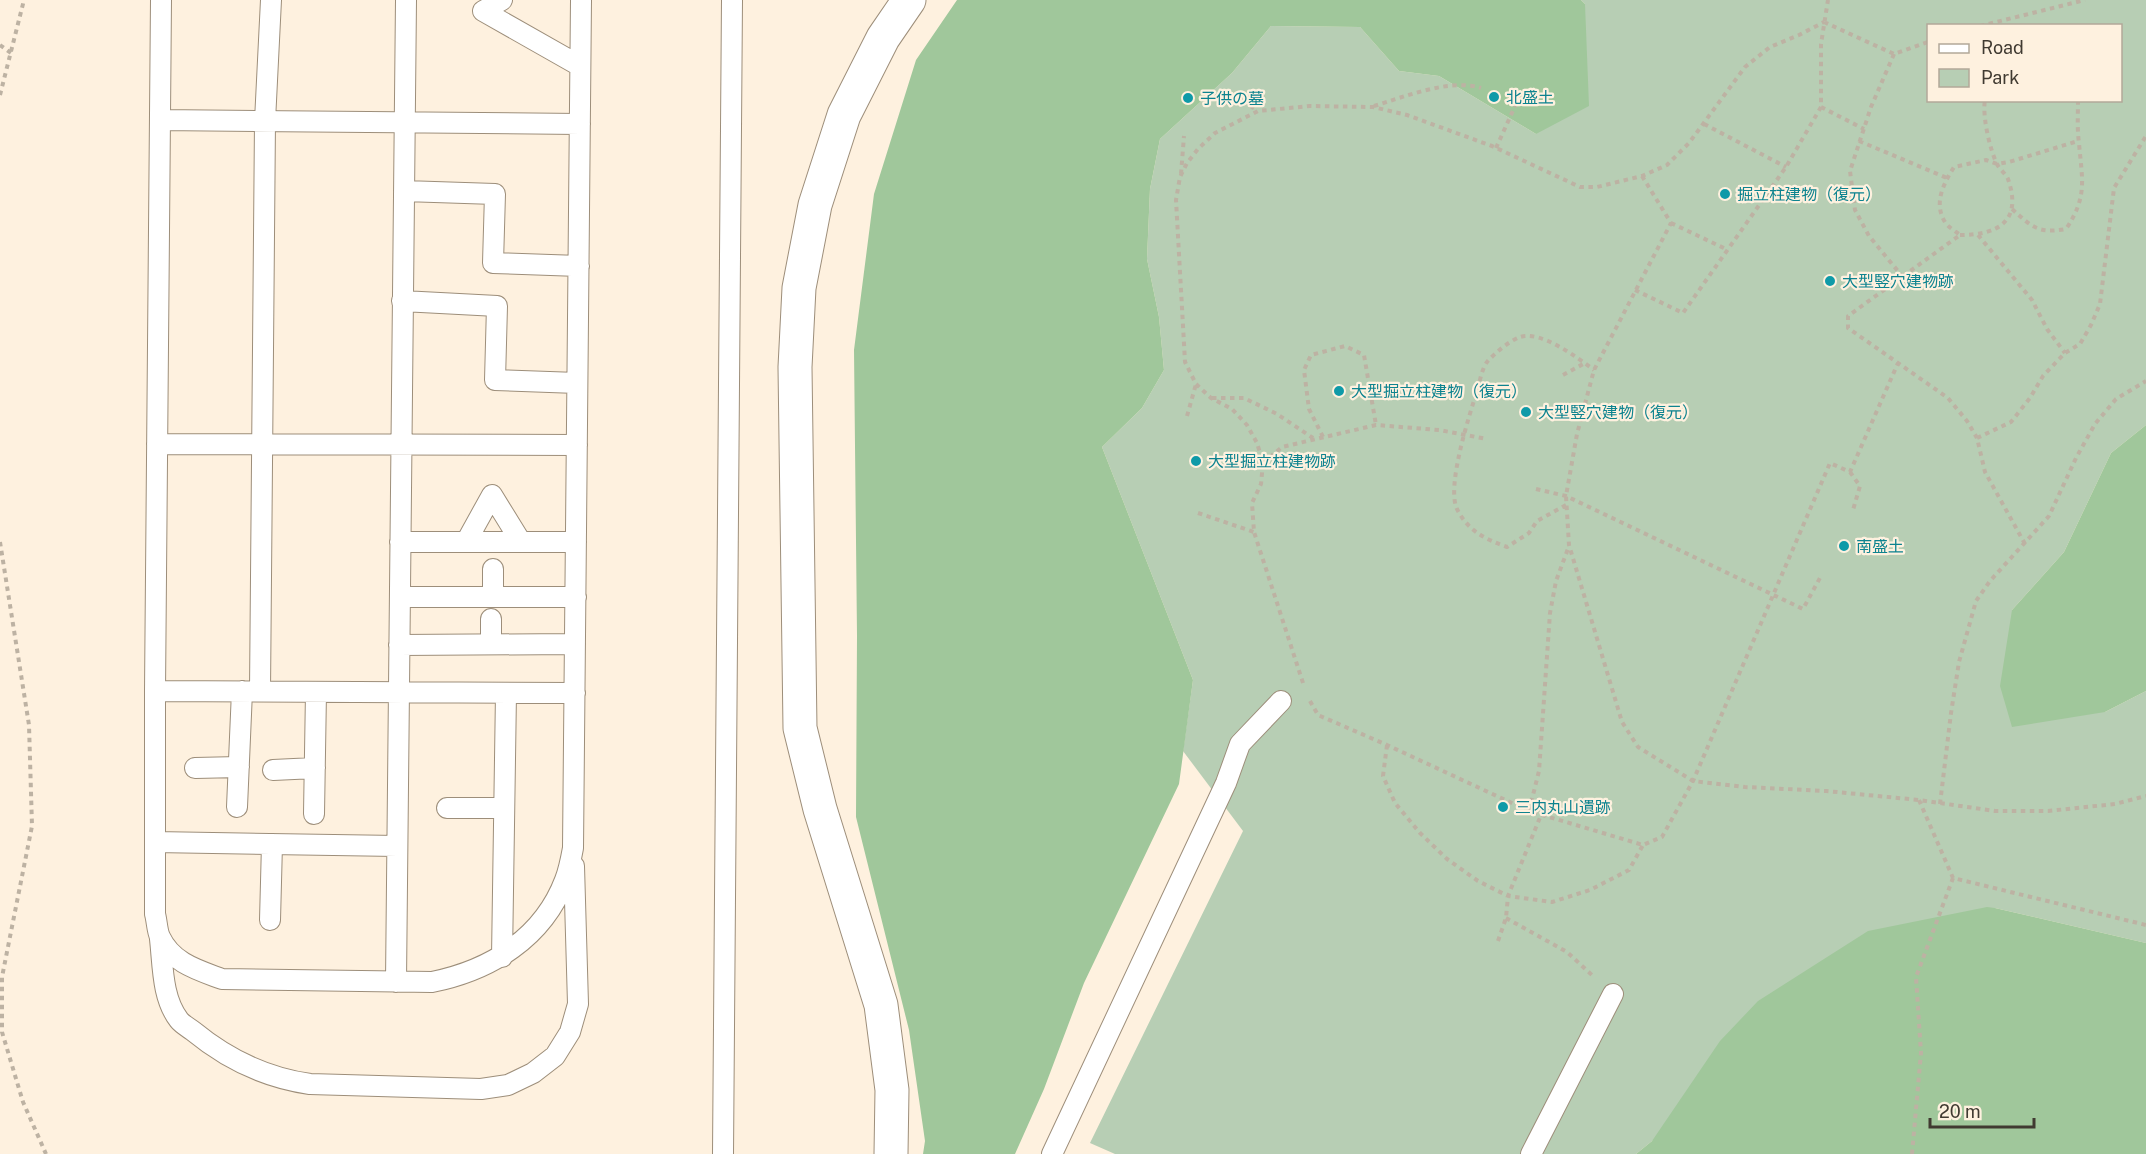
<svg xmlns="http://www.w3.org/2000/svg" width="2146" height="1154" viewBox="0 0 2146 1154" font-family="'Public Sans','Noto Sans JP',sans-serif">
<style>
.green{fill:#b7ceb4;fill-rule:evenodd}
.forest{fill:#a0c79b}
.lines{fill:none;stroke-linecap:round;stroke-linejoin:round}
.service-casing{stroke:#9d8e7a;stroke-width:22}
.minor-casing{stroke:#9d8e7a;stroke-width:35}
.path{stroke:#bdb2a3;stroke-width:4;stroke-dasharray:4.5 4.5;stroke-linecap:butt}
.service{stroke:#fff;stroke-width:20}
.minor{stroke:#fff;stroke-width:33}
.culture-dot{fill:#0f9aa8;stroke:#fef1df;stroke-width:2}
.labels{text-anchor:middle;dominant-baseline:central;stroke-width:4.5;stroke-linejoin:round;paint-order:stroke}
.culture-label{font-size:16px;fill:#0d838f;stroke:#fef1df;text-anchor:start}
</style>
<rect width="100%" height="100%" fill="#fef1df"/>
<path class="green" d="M 1581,0 L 2146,0 L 2146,425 L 2111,453 L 2064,552 L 2012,610 L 2105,712 L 2146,691 L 2146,943 L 1995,908 L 1652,1141 L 1636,1154 L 1115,1154 L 1090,1143 L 1243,831 L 1183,751 L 1193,680 L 1102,447 L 1142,408 L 1164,370 L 1159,317 L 1147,259 L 1150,189 L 1160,139 L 1232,73 L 1271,26 L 1360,27 L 1399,71 L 1439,76 L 1536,134 L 1585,4 ZM 1928,26 L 2120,26 L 2120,100 L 1928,100 Z"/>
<path class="forest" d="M 957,0 L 1581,0 L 1585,4 L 1589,106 L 1536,134 L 1439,76 L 1399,71 L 1360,27 L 1271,26 L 1232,73 L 1160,139 L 1150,189 L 1147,259 L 1159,317 L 1164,370 L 1142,408 L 1102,447 L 1193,680 L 1179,784 L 1084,983 L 1044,1089 L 1015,1154 L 923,1154 L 925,1141 L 909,1030 L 856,817 L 857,636 L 854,350 L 874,194 L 916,60 Z
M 2146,425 L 2146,691 L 2105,712 L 2012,727 L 2000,686 L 2012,610 L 2064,552 L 2111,453 Z
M 1987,907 L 1995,908 L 2146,943 L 2146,1154 L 1636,1154 L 1652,1141 L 1720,1041 L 1758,1001 L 1868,931 Z"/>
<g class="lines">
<g class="service-casing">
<path id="service" d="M 161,0 L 155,691 L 155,914 C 157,921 157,931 160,937 C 172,963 198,970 222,979 L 432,982 C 491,970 543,938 565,880 C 569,870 571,859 573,848 L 581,0
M 502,0 L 483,11 L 580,66
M 160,120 L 580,124
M 404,191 L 495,194 L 493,263 L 579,266
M 402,301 L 497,306 L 495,380 L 577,383
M 157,444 L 577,445
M 400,542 L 576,542
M 466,542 L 492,495 L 521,542
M 400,597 L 576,597
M 493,597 L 493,569
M 491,644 L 491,619
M 399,645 L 575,644
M 155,691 L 575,693
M 260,691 L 265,121 L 271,0
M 195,768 L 239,767
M 273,770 L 315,768
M 237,807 L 242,691
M 447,808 L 504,808
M 314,814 L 316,692
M 155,842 L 397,846
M 270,920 L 272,844
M 160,939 C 163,966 162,998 179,1020 C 182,1024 189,1028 193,1031 C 227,1059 267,1078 310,1084 L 481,1089 L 508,1085 L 533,1073 L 555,1056 L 570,1032 L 578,1004 L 574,866
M 502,957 L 506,693
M 396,982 L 406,0
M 723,1154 L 732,0
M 1052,1154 L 1226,783 L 1240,744 L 1281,701
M 1531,1154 L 1613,994"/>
</g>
<g class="minor-casing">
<path id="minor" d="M 891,1154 L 892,1090 L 881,1005 L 820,809 L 800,728 L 795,367 L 799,288 L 815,205 L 844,115 L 883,38 L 909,0"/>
</g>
<path class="path" d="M 1824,22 L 1894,54 L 1928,42
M 1980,26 L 2085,0
M 0,45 L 11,53
M 1894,54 L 1871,107 L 1850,171 L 1855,210 L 1869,236 L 1902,276
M 1227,92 L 1257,110
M 0,95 L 24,0
M 1374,106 C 1404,97 1450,78 1481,88
M 1821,107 L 1864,129
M 1704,124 L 1786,167
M 1859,141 L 1947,178
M 1496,148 L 1516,104 L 1510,101
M 1181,174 L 1184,136
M 1642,176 L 1671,223 L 1594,370 L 1577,434 L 1566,496 L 1569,545 L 1622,722 L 1638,747 L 1693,781 L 1745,787 L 1826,791 L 1919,800 L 1995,811 L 2048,811 L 2115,804 L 2146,796
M 2012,209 C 2032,227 2038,234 2066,229 C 2088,196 2082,180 2079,143 C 2077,129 2078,115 2078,100
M 1671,223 L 1728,250
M 1960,235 C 1997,235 2023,222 2008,179 C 2006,174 2000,170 1997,164 C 1990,150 1982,116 1985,100
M 1978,235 L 2032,300 L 2047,329 L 2065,353
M 1635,290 L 1683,313 L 1786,167 L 1821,107 L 1821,44 L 1828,0
M 1563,375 L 1585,363
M 1212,398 L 1244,398 L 1277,414 L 1313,438
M 1187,416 L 1196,384
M 1323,437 L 1309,409 L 1304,370 L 1311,355 L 1345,346 L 1364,355 L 1376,425
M 1977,438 L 2011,422 L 2030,398 L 2043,376 L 2065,353 L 2080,344 L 2091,325 L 2100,304 L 2114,188 L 2146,136
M 1263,463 L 1282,447 L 1376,425 L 1439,430 L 1487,439
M 1850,472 L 1860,486 L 1853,510
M 1536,489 L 1566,496 L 1803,609 L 1821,576
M 1566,505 L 1537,521 L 1529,533 L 1507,547 C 1485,539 1468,531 1457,509 C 1446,486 1470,413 1478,388 C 1480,380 1482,369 1487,362 C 1495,353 1509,341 1520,337 C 1541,330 1578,358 1594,370
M 1198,513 L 1254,532
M 0,542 L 29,725 L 32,826 L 2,977 L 2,1032 L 23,1102 L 46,1154
M 2025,544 L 1985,472 L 1977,438 L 1967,421 L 1948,398 L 1848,328 L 1848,316 L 1960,235 C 1955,231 1948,227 1945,222 C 1933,203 1944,183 1954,167 L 1986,160 L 1997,164 L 2009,162 L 2078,141
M 1303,683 L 1254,532 L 1252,503 L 1261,484 L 1263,463 L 1257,443 L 1247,425 L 1232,409 L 1211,398 L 1196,384 L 1185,362 L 1176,200 L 1180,177 L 1187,163 L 1198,149 L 1215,133 L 1258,111 L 1310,106 L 1373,107 L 1407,115 L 1492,146 L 1580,187 L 1597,187 L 1642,176 L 1667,165 L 1689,143 L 1745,67 L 1770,47 L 1799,35 L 1824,22
M 1310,701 L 1318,715 L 1387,745 L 1529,811 L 1643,845 L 1662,837 L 1693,781 L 1830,463 L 1850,472 L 1898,363
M 1387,745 L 1383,776 L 1395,803 L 1420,833 L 1447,859 L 1478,881 L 1508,896 L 1552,902 L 1590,890 L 1629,870 L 1643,845
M 1919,800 L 1953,878 L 2146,925
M 1940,804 L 1951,713 L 1959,662 L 1976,601 L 1990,581 L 2049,516 L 2076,458 L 2095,424 L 2116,399 L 2146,381
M 1529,811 L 1539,771 L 1550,613 L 1556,581 L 1569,546
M 1506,918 L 1567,952 L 1594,977
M 1498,941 L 1506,918 L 1508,896 L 1541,815
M 1912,1154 L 1921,1053 L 1916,977 L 1953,878"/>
<use href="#service" class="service"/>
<use href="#minor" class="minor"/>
</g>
<g class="culture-dot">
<circle cx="1494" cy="97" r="6"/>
<circle cx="1188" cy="98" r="6"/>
<circle cx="1725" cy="194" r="6"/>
<circle cx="1830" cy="281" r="6"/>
<circle cx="1339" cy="391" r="6"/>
<circle cx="1526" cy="412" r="6"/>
<circle cx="1196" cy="461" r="6"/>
<circle cx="1844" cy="546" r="6"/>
<circle cx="1503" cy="807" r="6"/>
</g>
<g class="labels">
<g class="culture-label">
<text x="1506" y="97">北盛土</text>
<text x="1200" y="98">子供の墓</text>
<text x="1737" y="194">掘立柱建物（復元）</text>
<text x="1842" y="281">大型竪穴建物跡</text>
<text x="1351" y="391">大型掘立柱建物（復元）</text>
<text x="1538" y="412">大型竪穴建物（復元）</text>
<text x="1208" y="461">大型掘立柱建物跡</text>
<text x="1856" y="546">南盛土</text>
<text x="1515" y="807">三内丸山遺跡</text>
</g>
</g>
<rect x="1927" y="24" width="195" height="78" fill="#fef1df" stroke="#b2a899" stroke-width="1.5"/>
<rect x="1939" y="44" width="30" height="9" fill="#ffffff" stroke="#b2a899" stroke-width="1.5"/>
<text x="1981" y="54" font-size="18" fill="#403a31">Road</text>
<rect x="1939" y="69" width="30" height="18" fill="#b7ceb4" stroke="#b2a899" stroke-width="1.5"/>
<text x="1981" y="84" font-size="18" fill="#403a31">Park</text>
<path d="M1930 1118v9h104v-9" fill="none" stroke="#403a31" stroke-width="3"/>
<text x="1939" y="1118" font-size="18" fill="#403a31" stroke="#fef1df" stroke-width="4.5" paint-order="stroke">20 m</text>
</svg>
